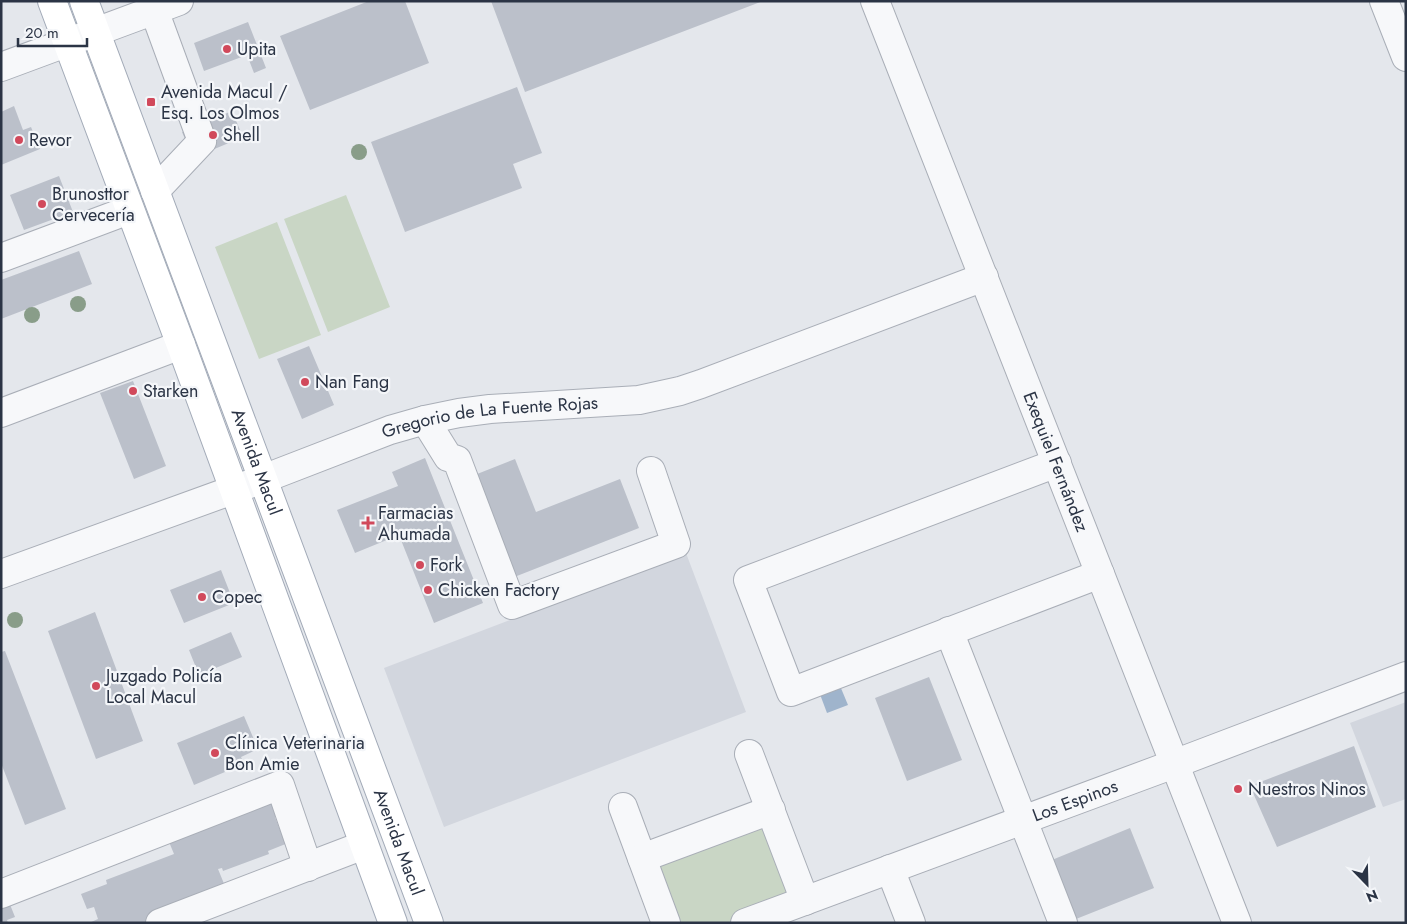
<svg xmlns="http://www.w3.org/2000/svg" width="1407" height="924" viewBox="0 0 1407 924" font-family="Jost,sans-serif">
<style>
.built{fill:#d2d6de}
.green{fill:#c9d6c5}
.water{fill:#9fb4cc}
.building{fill:#bbc0ca}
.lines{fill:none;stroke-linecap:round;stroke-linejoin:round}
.minor-casing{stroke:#a9aeb7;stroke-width:30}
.major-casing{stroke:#a3abb8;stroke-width:30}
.minor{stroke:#f7f8fa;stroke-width:28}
.major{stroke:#fff;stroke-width:28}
.tree{fill:#899d89}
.poi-dot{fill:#d1495b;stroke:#f4f6f9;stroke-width:2}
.labels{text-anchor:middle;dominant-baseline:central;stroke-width:4.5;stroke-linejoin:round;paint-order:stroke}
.poi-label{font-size:18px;fill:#2b3445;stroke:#f4f6f9;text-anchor:start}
.street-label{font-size:18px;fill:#2b3445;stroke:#f4f6f9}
</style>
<rect width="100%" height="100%" fill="#e4e7ec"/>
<path class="built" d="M 686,553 L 746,712 L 444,827 L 384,668 Z
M 1406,702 L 1406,799 L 1383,807 L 1350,723 Z"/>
<path class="green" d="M 346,195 L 390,307 L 328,332 L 284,219 Z
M 277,222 L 321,335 L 259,359 L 215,247 Z
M 771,810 L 805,901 L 745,923 L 666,923 L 642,858 Z"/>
<path class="water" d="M 838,681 L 848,705 L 827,713 L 818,689 Z"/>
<path class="building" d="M 369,1 L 405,1 L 429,63 L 310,110 L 280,36 Z
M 491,1 L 763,1 L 525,92 Z
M 248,22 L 266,68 L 254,73 L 247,55 L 204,71 L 194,43 Z
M 517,87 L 542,153 L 513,164 L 522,188 L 405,232 L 371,142 Z
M 14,106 L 23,130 L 31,127 L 40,149 L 1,165 L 1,112 Z
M 232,111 L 243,137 L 193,158 L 182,132 Z
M 59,176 L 73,212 L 24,230 L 10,195 Z
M 79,251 L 92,284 L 1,319 L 1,280 Z
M 309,346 L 334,405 L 302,419 L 277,359 Z
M 133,381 L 166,466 L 134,479 L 100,393 Z
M 425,458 L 483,603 L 434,623 L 399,535 L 355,553 L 337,510 L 398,486 L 392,472 Z
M 515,459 L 536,512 L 620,479 L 639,528 L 507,580 L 467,478 Z
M 221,570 L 234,603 L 184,623 L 170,590 Z
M 95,612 L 143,741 L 96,759 L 48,631 Z
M 231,632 L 242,657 L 199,675 L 189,650 Z
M 5,651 L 66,809 L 25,825 L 1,763 L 1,652 Z
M 929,677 L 962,760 L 907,781 L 875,698 Z
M 244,716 L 258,749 L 241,757 L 244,764 L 194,785 L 177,743 Z
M 1354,746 L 1376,807 L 1277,847 L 1250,786 Z
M 277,799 L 283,815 L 275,817 L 280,830 L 288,827 L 293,841 L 268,851 L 269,854 L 223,871 L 222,868 L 218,869 L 227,891 L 146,923 L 89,923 L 98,919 L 94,907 L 87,909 L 81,894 L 107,884 L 106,880 L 174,854 L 167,837 Z
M 1130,828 L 1154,888 L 1071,921 L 1047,862 Z
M 9,902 L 15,917 L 7,920 L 8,923 L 1,923 L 1,905 Z"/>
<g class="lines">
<g class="minor-casing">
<g id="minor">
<path id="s1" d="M 875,1 L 1237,923"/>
<path d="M 1384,1 L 1406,57"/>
<path d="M 154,10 L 202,141 L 155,191"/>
<path d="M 1,67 L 179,1"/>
<path d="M 1,258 L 129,210"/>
<path d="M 1,413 L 181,345"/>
<path d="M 425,420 L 448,457 L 457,460 L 512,605 L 676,544 L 651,471"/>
<path d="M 1057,463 L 748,580 L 791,692 L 1100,574"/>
<path id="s2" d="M 1,574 L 263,479 L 390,430 L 425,420 L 459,413 L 490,409 L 639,400 L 680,391 L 701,384 L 984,277"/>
<path d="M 949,631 L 1063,923"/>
<path d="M 749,754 L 805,901"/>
<path d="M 623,807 L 666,923"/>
<path d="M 642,858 L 771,810"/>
<path d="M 890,869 L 911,923"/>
<path d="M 1,894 L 280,785 L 308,867"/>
<path d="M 160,923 L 364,845"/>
<path id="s3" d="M 745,923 L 1174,764 L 1406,676"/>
</g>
</g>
<g class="major-casing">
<g id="major">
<path d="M 52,1 L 181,345 L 393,923"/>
<path id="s4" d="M 84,1 L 429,923"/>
</g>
</g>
<use href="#minor" class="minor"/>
<use href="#major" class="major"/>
</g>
<g class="tree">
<circle cx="359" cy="152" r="8"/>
<circle cx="78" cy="304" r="8"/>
<circle cx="32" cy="315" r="8"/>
<circle cx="15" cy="620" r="8"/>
</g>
<g class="poi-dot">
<circle cx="227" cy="49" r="5"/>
<rect x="146" y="97" width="10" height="10" rx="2.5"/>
<circle cx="213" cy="135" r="5"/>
<circle cx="19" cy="140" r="5"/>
<circle cx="42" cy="204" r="5"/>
<circle cx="305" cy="382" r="5"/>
<circle cx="133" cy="391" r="5"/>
<path d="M365.5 515.5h5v5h5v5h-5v5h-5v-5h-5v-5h5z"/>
<circle cx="420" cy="565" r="5"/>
<circle cx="428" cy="590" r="5"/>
<circle cx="202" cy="597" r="5"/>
<circle cx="96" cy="686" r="5"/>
<circle cx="215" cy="753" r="5"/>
<circle cx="1238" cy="789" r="5"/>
</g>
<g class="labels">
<g class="poi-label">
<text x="237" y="49">Upita</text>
<text x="161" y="92">Avenida Macul /<tspan x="161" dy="21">Esq. Los Olmos</tspan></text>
<text x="223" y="135">Shell</text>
<text x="29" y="140">Revor</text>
<text x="52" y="194">Brunosttor<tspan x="52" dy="21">Cervecería</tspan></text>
<text x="315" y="382">Nan Fang</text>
<text x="143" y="391">Starken</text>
<text x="378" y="513">Farmacias<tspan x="378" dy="21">Ahumada</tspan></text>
<text x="430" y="565">Fork</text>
<text x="438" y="590">Chicken Factory</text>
<text x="212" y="597">Copec</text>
<text x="106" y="676">Juzgado Policía<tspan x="106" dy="21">Local Macul</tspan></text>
<text x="225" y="743">Clínica Veterinaria<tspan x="225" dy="21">Bon Amie</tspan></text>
<text x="1248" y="789">Nuestros Ninos</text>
</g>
<g class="street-label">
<text stroke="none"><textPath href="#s2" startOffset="516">Gregorio de La Fuente Rojas</textPath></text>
<text stroke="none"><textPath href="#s4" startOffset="492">Avenida Macul</textPath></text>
<text stroke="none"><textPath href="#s1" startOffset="495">Exequiel Fernández</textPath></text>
<text stroke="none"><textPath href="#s3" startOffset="352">Los Espinos</textPath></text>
<text stroke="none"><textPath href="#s4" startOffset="898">Avenida Macul</textPath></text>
</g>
</g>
<rect width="1407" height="924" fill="none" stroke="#2b3445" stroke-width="5"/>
<g transform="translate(1367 884) rotate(157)" stroke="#f4f6f9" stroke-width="4" paint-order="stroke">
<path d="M0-4L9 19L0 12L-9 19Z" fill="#2b3445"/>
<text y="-8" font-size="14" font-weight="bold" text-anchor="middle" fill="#2b3445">N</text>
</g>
<path d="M18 38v8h69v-8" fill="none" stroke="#2b3445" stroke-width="2.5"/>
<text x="25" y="38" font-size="15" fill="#2b3445" stroke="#f4f6f9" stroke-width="4" paint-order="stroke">20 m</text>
</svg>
